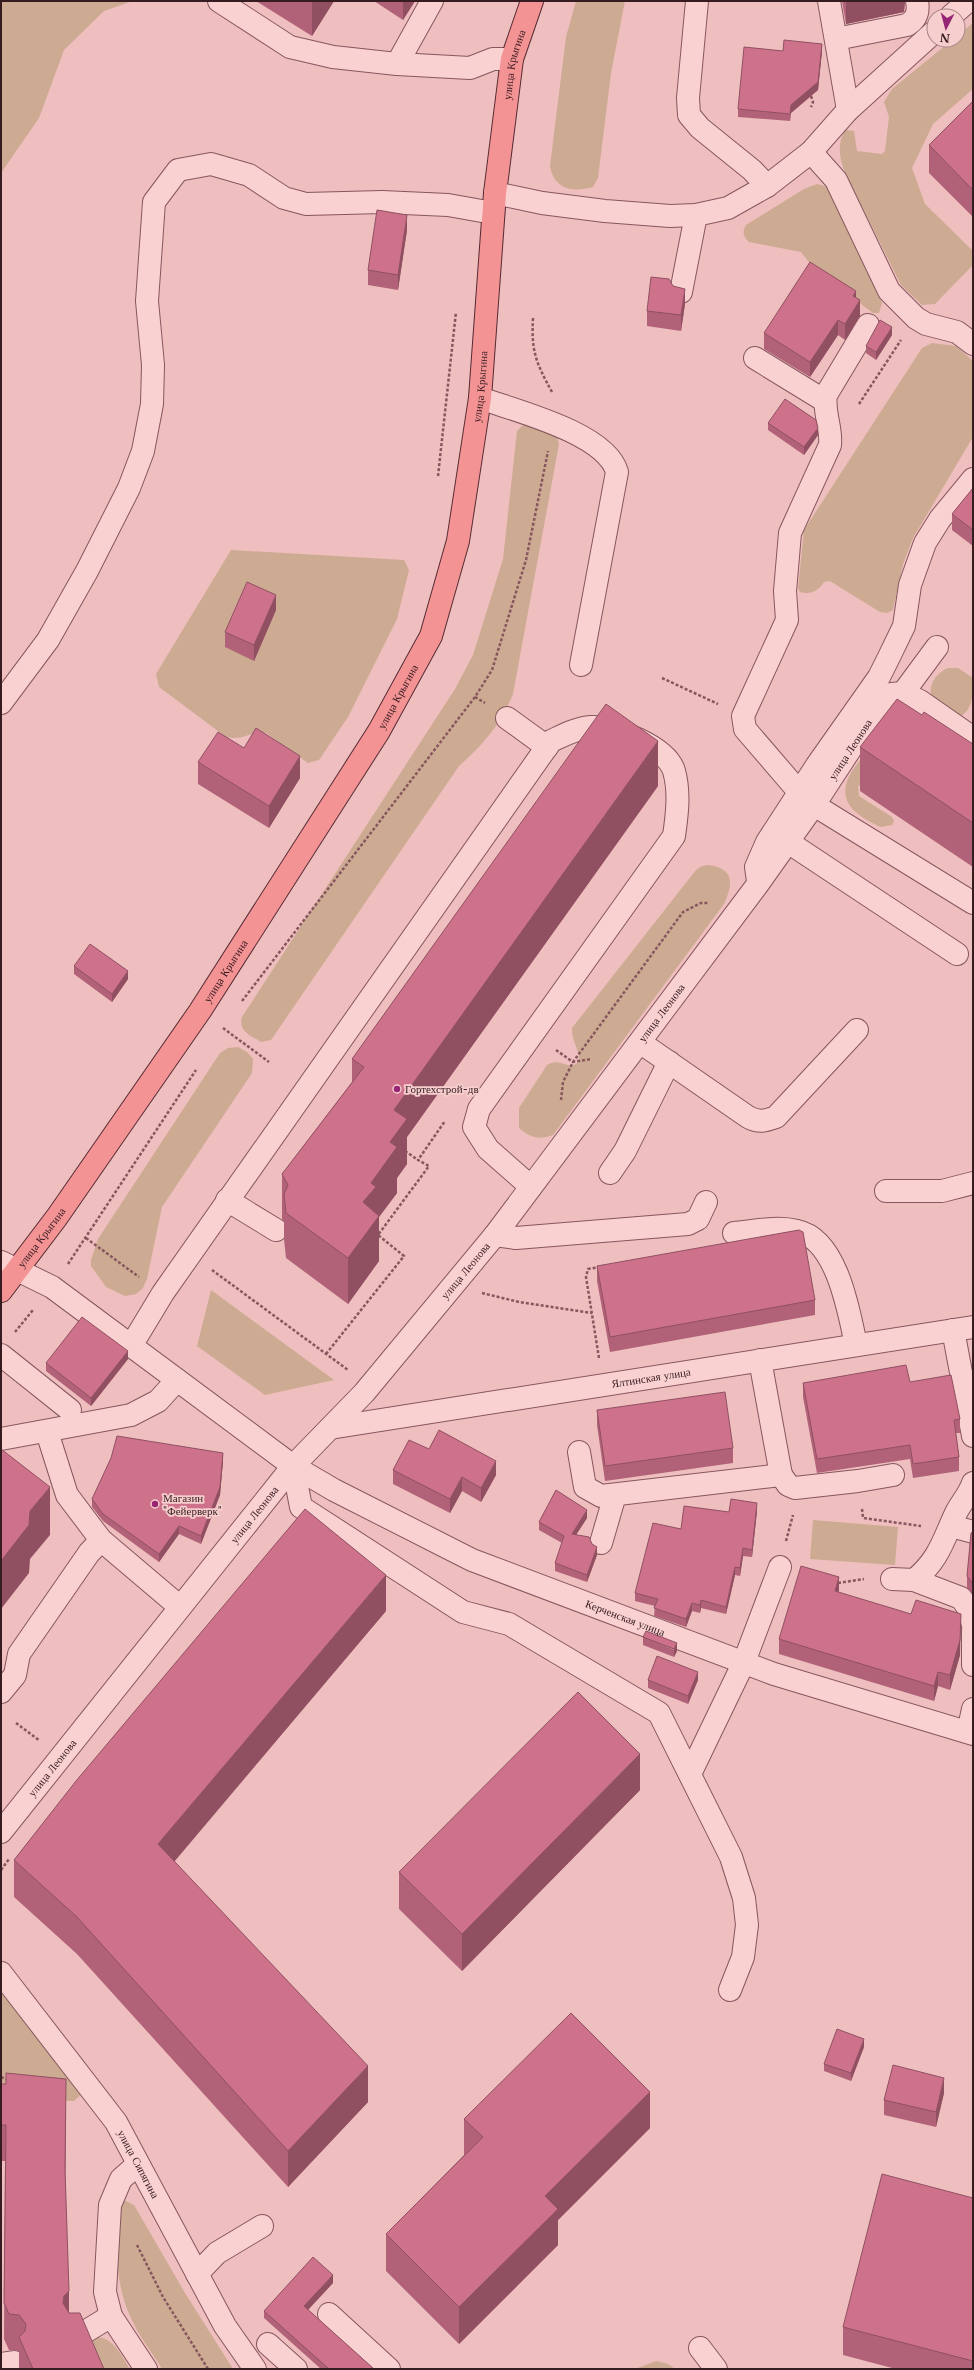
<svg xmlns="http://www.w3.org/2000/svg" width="974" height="2370" viewBox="0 0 974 2370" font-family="'Libre Baskerville',serif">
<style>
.green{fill:#cdab92}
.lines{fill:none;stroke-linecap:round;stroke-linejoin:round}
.minor-casing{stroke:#87565e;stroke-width:24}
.major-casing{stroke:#542b34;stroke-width:24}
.path{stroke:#87565e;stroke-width:2.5;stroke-dasharray:3 2;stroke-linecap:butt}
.minor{stroke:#f9d1d1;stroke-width:22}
.major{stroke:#f49394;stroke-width:22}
.wall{fill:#b16278}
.shaded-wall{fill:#905062}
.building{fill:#ce728c;stroke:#905062}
.poi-dot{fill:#972575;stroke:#f6cecd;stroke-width:1.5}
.labels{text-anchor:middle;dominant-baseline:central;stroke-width:3.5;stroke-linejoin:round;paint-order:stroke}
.street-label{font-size:11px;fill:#361b21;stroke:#f6cecd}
.poi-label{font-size:11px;fill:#361b21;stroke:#f6cecd;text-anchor:start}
</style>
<rect width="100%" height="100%" fill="#efbebe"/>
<path class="green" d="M 1,1 L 133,1 L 104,11 L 64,50 L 39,118 L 1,173 Z
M 576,1 L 625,1 L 611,73 L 598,178 L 593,187 C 572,193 554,189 550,166 L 566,37 Z
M 973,23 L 973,89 L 933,124 L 912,168 L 925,204 L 973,251 L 973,265 L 935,304 L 922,305 L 901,285 L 846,175 C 840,159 836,146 845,130 L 854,131 L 857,151 L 882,154 L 885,151 L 889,117 L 884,102 L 892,89 L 952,40 L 958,40 L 958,35 Z
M 817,184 L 825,186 L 832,193 L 882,303 L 879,313 L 873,313 L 816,271 L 801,252 L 749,242 C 743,236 742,232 746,225 L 804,189 Z
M 932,343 L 956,346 L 973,361 L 973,437 L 913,538 L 903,564 L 893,610 L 887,613 L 880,612 L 830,581 L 824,582 C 818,591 811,595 800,592 L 798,588 L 804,530 L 922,348 Z
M 529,423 L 555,430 L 559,444 L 513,694 C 501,724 482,746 459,766 L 271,1040 L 261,1042 C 250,1035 238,1031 242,1017 L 455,689 L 473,655 L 503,559 L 517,431 L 522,426 Z
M 231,550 L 404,560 L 409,570 L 397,619 L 348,717 L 319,760 L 308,763 L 266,733 C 251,730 244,741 226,737 L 159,687 L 156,674 Z
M 948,668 L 958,668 L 973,678 C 973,692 974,711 959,717 C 952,712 941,707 935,701 C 924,690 936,672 948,668 Z
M 896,710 L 890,744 L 858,787 L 859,796 L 892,817 L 894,821 L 892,825 L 881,827 C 855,815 834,801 852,771 Z
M 709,865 C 735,869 733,884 724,904 L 553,1135 C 538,1140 531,1138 519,1128 L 519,1108 L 547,1065 C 556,1059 562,1064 572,1066 L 579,1062 C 580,1049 571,1041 572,1028 L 696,870 L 702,866 Z
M 238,1047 L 247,1052 L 253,1059 L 252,1073 L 162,1207 L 147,1279 L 143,1288 L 136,1294 L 125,1296 L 106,1287 L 91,1266 L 91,1260 L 98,1239 L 220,1053 L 228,1048 Z
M 211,1290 L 334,1380 L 265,1395 L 197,1346 Z
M 813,1520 L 898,1527 L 895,1565 L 810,1559 Z
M 1,1988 L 84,2092 L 74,2101 L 1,2098 Z
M 122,2199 L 134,2205 L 185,2293 L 233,2369 L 162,2369 C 152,2352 138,2335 130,2316 C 114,2281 116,2240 117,2203 Z
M 97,2337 C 114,2338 122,2356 130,2369 L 97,2369 L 89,2344 Z
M 656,2361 L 668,2364 L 675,2369 L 635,2369 Z"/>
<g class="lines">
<g class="minor-casing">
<g id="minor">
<path d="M 219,1 L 290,47 L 333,57 L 397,64 L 470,68 L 493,59 L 512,59"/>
<path d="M 697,1 L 688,98 L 689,115 L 700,128 L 752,170 L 767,186"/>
<path d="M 829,1 L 848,110"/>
<path d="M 951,16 L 968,1"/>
<path d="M 836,39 L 907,25 C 917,19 919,12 917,1"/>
<path d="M 397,64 L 432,1"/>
<path d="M 811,152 L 836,180 L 889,291 L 916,318 L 926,324 L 957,332 L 973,344"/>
<path d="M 495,193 L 542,203 L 605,211 L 670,216 L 696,215 L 728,208 L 767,186 L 811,152 L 848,110 L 934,32"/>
<path d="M 681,292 L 696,215"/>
<path d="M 755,358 L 825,401"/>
<path d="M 480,398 C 516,411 606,433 617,472 L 581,665"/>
<path d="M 937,647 L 903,693 L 920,701 L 973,738"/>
<path d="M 1,703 L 48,640 L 87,571 L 129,488 L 143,451 L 152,404 L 153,365 L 147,301 L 154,202 L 178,170 L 211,164 L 249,175 L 284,198 L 306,204 L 382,202 L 448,205 L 493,213"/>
<path d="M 507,718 L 547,747"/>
<path d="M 800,793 L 745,729 L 743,716 L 787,620 L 785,591 L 790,533 L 830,445 C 832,428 823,412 826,395 L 868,325"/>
<path d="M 814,805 L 973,903"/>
<path d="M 788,842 L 957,954"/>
<path d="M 758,881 L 756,867 L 767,842 L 817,765 L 879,677 L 889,657 L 904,626 L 910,585 L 925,543 L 940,519 L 973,479"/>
<path d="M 641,1043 L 748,1117 C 759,1123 765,1121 776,1117 L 857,1030"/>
<path d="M 610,1173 L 625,1151 L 669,1062"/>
<path d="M 886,1191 L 942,1191 L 973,1183"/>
<path d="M 227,1200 L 276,1230"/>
<path d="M 734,1233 C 755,1231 777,1226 797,1231 C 837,1239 849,1312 856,1345"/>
<path d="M 495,1235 L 516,1238 L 688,1224 L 698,1219 L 706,1202"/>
<path id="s1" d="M 1,1262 L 52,1287 L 293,1466 L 334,1490 L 472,1560 L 774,1674 L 973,1734"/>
<path d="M 953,1330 L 973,1436"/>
<path d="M 131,1346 L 163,1293 L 551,741 C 564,735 577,728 591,727 C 615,726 667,747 674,771 C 680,792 677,815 674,836 L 479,1109 L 474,1127 L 488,1149 L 530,1186"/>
<path d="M 1,1355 L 70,1410"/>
<path d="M 760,1360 L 781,1475"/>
<path id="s2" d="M 330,1428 L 973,1327"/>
<path d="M 47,1432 L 67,1495 L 101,1540 L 180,1607"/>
<path d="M 1,1439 L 131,1415 L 158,1401 L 177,1380"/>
<path d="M 579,1452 L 585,1487 L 601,1496 L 781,1475 L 788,1485 L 795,1488 L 858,1481 L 893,1475"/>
<path d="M 293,1466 L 301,1507 L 463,1612 L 509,1624 L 659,1713 L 731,1857 L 744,1898 L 747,1925 L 743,1957 L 730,1990"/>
<path d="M 973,1483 C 969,1495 960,1504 955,1515 C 943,1541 938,1561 914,1580 L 961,1598 L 969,1609 L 973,1625"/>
<path d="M 951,1526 L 973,1532"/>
<path d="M 601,1543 L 615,1495"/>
<path d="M 892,1579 L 914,1580"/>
<path d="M 973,1631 L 973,1665"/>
<path d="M 1,1692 L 15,1675 L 19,1654 L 89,1553 L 101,1540"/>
<path d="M 968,1732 L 973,1709"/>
<path d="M 690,1774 L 744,1662 L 780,1567"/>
<path id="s3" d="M 1,1832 L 293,1466 L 364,1393 L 495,1235 L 758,884 L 814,805 L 883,699 L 891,694 L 903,693"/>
<path id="s4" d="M 1,1973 L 116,2122 L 225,2326 L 255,2369"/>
<path d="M 138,2164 L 121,2179 L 110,2205 L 105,2292 L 111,2316 L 146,2369"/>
<path d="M 197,2274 L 217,2253 L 262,2226"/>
<path d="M 329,2314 L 389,2369"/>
<path d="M 75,2338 L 111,2316"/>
<path d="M 268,2344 L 296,2369"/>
<path d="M 700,2348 L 716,2369"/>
<path d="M 1,2364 L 14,2362"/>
</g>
</g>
<g class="major-casing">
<g id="major">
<path id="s5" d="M 1,1291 L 57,1217 L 200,1011 L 379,731 L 431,636 L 458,541 L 480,398 L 495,193 L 512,59 L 532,1"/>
</g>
</g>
<path class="path" d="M 811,96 L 813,102 L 811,107
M 533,318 C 531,351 536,363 552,392
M 859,404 L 901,340
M 438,476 L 456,312
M 662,678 L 718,704
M 475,697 L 485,703
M 242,1001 L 475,697 L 492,670 L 526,560 L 548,451
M 223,1028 L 269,1062
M 556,1050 L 573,1062 L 591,1059
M 561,1100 L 563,1082 L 573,1062 L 683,912 L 701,903 L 709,903
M 405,1151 L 418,1160
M 86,1238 L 139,1277
M 68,1264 L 196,1070
M 212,1270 L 348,1370
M 482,1293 L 519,1302 L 592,1313
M 15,1332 L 33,1310
M 326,1354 L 404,1256 L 378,1235 L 429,1166 L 418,1160 L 445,1121
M 599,1358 L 586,1277 L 588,1269 L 600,1267
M 862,1509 L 863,1518 L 921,1526
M 786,1541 L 793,1515
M 838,1583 L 864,1579
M 16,1723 L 40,1741
M 1,1870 L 9,1859
M 1,2077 L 9,2080
M 137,2245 L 163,2297 L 208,2369"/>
<use href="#minor" class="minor"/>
<use href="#major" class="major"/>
</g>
<path class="wall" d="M 256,1 L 334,1 L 312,36 Z
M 374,1 L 415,1 L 403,20 Z
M 842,1 L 905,1 L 904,12 L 846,24 Z
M 783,51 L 822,51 L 818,90 L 791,113 L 790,121 L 738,117 L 738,109 Z
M 973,101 L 973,217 L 929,173 L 929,145 Z
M 407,230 L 398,290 L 368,285 L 368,270 Z
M 673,286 L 685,304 L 681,331 L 647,326 L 647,311 Z
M 860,316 L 845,340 L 838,335 L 810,377 L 764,349 L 764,333 Z
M 892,335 L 876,360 L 866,353 L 866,346 Z
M 768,423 L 818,435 L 804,455 L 768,430 Z
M 973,488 L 973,546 L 952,530 L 952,514 Z
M 276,610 L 254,661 L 225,647 L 225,632 Z
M 922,715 L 973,744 L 973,867 L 860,791 L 860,747 Z
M 244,748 L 300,778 L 269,828 L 198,784 L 198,762 Z
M 658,786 L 407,1137 L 407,1164 L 397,1178 L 397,1193 L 379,1217 L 379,1261 L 348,1304 L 286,1258 L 284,1239 L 284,1222 L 282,1219 L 282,1174 L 352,1082 L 352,1059 Z
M 74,966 L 128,979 L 112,1002 L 74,974 Z
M 597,1266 L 815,1300 L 815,1315 L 610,1352 L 597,1281 Z
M 128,1359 L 91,1406 L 46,1371 L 46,1363 Z
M 910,1382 L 960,1419 L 960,1433 L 956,1433 L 959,1457 L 959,1471 L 913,1478 L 910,1459 L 817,1473 L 803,1397 L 803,1383 Z
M 597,1410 L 733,1448 L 733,1463 L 605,1481 L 597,1425 Z
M 429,1449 L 496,1475 L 481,1502 L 462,1491 L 450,1513 L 393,1484 L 393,1470 Z
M 223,1461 L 220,1495 L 201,1544 L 179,1534 L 159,1562 L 103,1521 L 92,1507 L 92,1499 Z
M 757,1511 L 752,1557 L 743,1556 L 740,1576 L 735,1575 L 726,1614 L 701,1608 L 700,1613 L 692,1611 L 686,1627 L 654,1616 L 655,1606 L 635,1601 L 635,1593 L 681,1529 L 729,1512 Z
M 587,1518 L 576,1535 L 597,1555 L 587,1582 L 555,1571 L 555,1563 L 562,1543 L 539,1530 L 539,1522 Z
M 973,1532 L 973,1595 L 967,1588 L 967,1576 Z
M 839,1593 L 960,1655 L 950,1690 L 938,1686 L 934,1701 L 779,1654 L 779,1639 Z
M 386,1611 L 174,1861 L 368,2102 L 288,2187 L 77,1954 L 14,1897 L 14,1860 Z
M 643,1637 L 677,1651 L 674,1657 L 643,1645 Z
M 648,1680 L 698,1680 L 688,1704 L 648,1688 Z
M 640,1790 L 462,1971 L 399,1909 L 399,1872 Z
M 864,2047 L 851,2081 L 824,2071 L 824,2064 Z
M 1,2084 L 66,2115 L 65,2180 L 69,2313 L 104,2369 L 19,2369 L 19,2351 L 9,2350 L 4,2339 L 5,2161 L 1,2161 Z
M 944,2093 L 936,2127 L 884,2115 L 884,2100 Z
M 464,2119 L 650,2128 L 558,2220 L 558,2245 L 459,2344 L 386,2271 L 386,2234 L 464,2155 Z
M 973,2198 L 973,2369 L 896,2369 L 843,2355 L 843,2327 Z
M 333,2283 L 308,2310 L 374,2369 L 321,2369 L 264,2318 L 264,2311 Z"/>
<path class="shaded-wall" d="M 312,1 L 334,1 L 312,36 Z
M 403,1 L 415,1 L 403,20 Z
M 846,1 L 905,1 L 904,12 L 846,24 Z
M 822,44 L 822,51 L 818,90 L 791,113 L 790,121 L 791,105 Z
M 407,215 L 407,230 L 398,290 L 398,275 Z
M 685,289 L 685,304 L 681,331 L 681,315 Z
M 856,291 L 856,307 L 853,296 Z
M 860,300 L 860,316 L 845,340 L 845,324 Z
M 838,320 L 838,335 L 810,377 L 810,362 Z
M 892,327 L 892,335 L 876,360 L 876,352 Z
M 818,428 L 818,435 L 804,455 L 804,447 Z
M 276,595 L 276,610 L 254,661 L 254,645 Z
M 658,741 L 658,786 L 407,1137 L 407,1164 L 397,1178 L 397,1193 L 379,1217 L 379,1261 L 348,1304 L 348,1258 L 363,1202 L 371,1183 L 394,1110 Z
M 300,756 L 300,778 L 269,828 L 269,806 Z
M 128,971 L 128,979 L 112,1002 L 112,994 Z
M 128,1351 L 128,1359 L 91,1406 L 91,1398 Z
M 223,1453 L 223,1461 L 220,1495 L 201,1544 L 201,1536 Z
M 496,1461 L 496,1475 L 481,1502 L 481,1488 Z
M 462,1477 L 462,1491 L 450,1513 L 450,1499 Z
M 50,1487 L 50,1535 L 30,1559 L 29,1573 L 1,1609 L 1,1561 L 30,1511 Z
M 757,1503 L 757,1511 L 752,1557 L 752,1550 Z
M 587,1510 L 587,1518 L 572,1541 L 572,1534 Z
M 179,1526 L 179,1534 L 159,1562 L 159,1554 Z
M 597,1547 L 597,1555 L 587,1582 L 587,1575 Z
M 743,1548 L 743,1556 L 740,1576 L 740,1568 Z
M 735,1567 L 735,1575 L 726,1614 L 726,1607 Z
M 386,1575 L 386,1611 L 158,1881 L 158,1844 Z
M 839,1577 L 839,1592 L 835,1591 Z
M 701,1600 L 701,1608 L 700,1613 L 700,1605 Z
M 692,1603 L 692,1611 L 686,1627 L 686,1619 Z
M 961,1614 L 960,1655 L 950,1690 L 950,1675 Z
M 677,1643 L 677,1651 L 674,1657 L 674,1649 Z
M 698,1672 L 698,1680 L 688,1704 L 688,1696 Z
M 938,1672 L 938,1686 L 934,1701 L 934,1686 Z
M 640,1754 L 640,1790 L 462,1971 L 462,1934 Z
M 864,2039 L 864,2047 L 851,2081 L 851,2073 Z
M 368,2066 L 368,2102 L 288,2187 L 288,2151 Z
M 944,2078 L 944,2093 L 936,2127 L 936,2112 Z
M 66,2079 L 66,2115 L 65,2205 L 65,2169 Z
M 650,2092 L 650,2128 L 558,2220 L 558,2245 L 459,2344 L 459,2307 L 545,2196 Z
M 333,2275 L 333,2283 L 304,2314 L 304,2306 Z
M 69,2291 L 69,2327 L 63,2303 L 64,2296 Z"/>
<path class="building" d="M 784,40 L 822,44 L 818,82 L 791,105 L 790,114 L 738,109 L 744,47 L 783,51 Z
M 973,101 L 973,190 L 929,145 Z
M 377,210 L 407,215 L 398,275 L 368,270 Z
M 810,262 L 856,291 L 853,296 L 860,300 L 845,324 L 838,320 L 810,362 L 764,333 Z
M 651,277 L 669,279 L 673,286 L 685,289 L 681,315 L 647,311 Z
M 880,320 L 892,327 L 876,352 L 866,346 Z
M 785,399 L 816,420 L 818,428 L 804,447 L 768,423 Z
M 973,488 L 973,530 L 952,514 Z
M 247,582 L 276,595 L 254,645 L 225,632 Z
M 897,699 L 922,715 L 924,712 L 973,744 L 973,823 L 860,747 Z
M 606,704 L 658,741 L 394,1110 L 407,1119 L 390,1142 L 397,1147 L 371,1183 L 376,1187 L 363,1202 L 379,1216 L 348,1258 L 286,1213 L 284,1194 L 288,1185 L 282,1174 L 364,1067 L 352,1059 Z
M 256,728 L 300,756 L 269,806 L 198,762 L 218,732 L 244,748 Z
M 90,944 L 128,971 L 112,994 L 74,966 Z
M 799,1230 L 803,1232 L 815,1300 L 610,1337 L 597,1266 Z
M 82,1317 L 128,1351 L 91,1398 L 46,1363 Z
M 906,1365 L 910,1382 L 951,1375 L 960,1419 L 954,1420 L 959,1457 L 913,1464 L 910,1445 L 817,1459 L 803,1383 Z
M 725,1392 L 733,1448 L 605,1466 L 597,1410 Z
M 439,1430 L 496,1461 L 481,1488 L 462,1477 L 450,1499 L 393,1470 L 409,1440 L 429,1449 Z
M 117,1436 L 223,1453 L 220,1487 L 201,1536 L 179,1526 L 159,1554 L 103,1514 L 92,1499 L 111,1458 Z
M 1,1449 L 50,1487 L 30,1511 L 29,1525 L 1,1561 Z
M 556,1490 L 587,1510 L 572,1534 L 589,1537 L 592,1544 L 597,1547 L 587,1575 L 555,1563 L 564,1536 L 539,1522 Z
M 731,1499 L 757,1503 L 752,1550 L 743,1548 L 740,1568 L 735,1567 L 726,1607 L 701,1600 L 700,1605 L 692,1603 L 686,1619 L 654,1608 L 658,1599 L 635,1593 L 653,1523 L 681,1529 L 684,1506 L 729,1512 Z
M 305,1509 L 386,1575 L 158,1844 L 368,2066 L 288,2151 L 77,1917 L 14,1860 L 76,1781 Z
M 973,1532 L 973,1584 L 967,1576 L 971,1533 Z
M 801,1566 L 839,1577 L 835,1591 L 911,1614 L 916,1600 L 961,1614 L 960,1640 L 950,1675 L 938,1672 L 934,1686 L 779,1639 Z
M 646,1631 L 677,1643 L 674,1649 L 643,1637 Z
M 657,1656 L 698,1672 L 688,1696 L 648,1680 Z
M 578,1692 L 640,1754 L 462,1934 L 399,1872 Z
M 571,2013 L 650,2092 L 545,2196 L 558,2209 L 459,2307 L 386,2234 L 483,2137 L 464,2119 Z
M 837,2029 L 864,2039 L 851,2073 L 824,2064 Z
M 893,2065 L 944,2078 L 936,2112 L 884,2100 Z
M 6,2073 L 66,2079 L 65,2169 L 69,2291 L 64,2296 L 63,2303 L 69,2313 L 80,2313 L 104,2369 L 33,2369 L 19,2337 L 25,2331 L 26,2324 L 19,2315 L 9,2314 L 4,2303 L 6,2125 L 1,2125 L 1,2084 L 6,2084 Z
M 882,2174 L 973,2198 L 973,2361 L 843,2327 Z
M 313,2257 L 333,2275 L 304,2306 L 374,2369 L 329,2369 L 264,2311 Z"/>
<g class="poi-dot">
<circle cx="397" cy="1089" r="4"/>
<circle cx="155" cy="1504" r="4"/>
</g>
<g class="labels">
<g class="street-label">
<text stroke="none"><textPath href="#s5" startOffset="1363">улица Крыгина</textPath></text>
<text stroke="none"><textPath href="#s5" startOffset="1039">улица Крыгина</textPath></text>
<text stroke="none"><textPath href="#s5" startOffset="715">улица Крыгина</textPath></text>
<text stroke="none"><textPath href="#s3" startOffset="1377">улица Леонова</textPath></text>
<text stroke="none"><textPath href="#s5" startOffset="391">улица Крыгина</textPath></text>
<text stroke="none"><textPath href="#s3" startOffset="1053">улица Леонова</textPath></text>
<text stroke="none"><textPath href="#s5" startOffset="67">улица Крыгина</textPath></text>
<text stroke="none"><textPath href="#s3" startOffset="729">улица Леонова</textPath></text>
<text stroke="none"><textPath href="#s2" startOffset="325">Ялтинская улица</textPath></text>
<text stroke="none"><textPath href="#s3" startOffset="406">улица Леонова</textPath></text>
<text stroke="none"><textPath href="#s1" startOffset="723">Керченская улица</textPath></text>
<text stroke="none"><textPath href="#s3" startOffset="82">улица Леонова</textPath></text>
<text stroke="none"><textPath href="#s4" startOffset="236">улица Сипягина</textPath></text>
</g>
<g class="poi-label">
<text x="405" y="1089">Гортехстрой-дв</text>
<text x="163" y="1498">Магазин<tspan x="163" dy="13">"Фейерверк"</tspan></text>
</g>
</g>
<rect width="974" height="2370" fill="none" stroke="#361b21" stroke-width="4"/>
<g transform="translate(946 28) rotate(186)"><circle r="19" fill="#f6cecd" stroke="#a98688"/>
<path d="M0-3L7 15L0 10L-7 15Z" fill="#972575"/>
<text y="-6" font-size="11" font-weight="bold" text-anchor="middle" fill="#361b21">N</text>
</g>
</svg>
